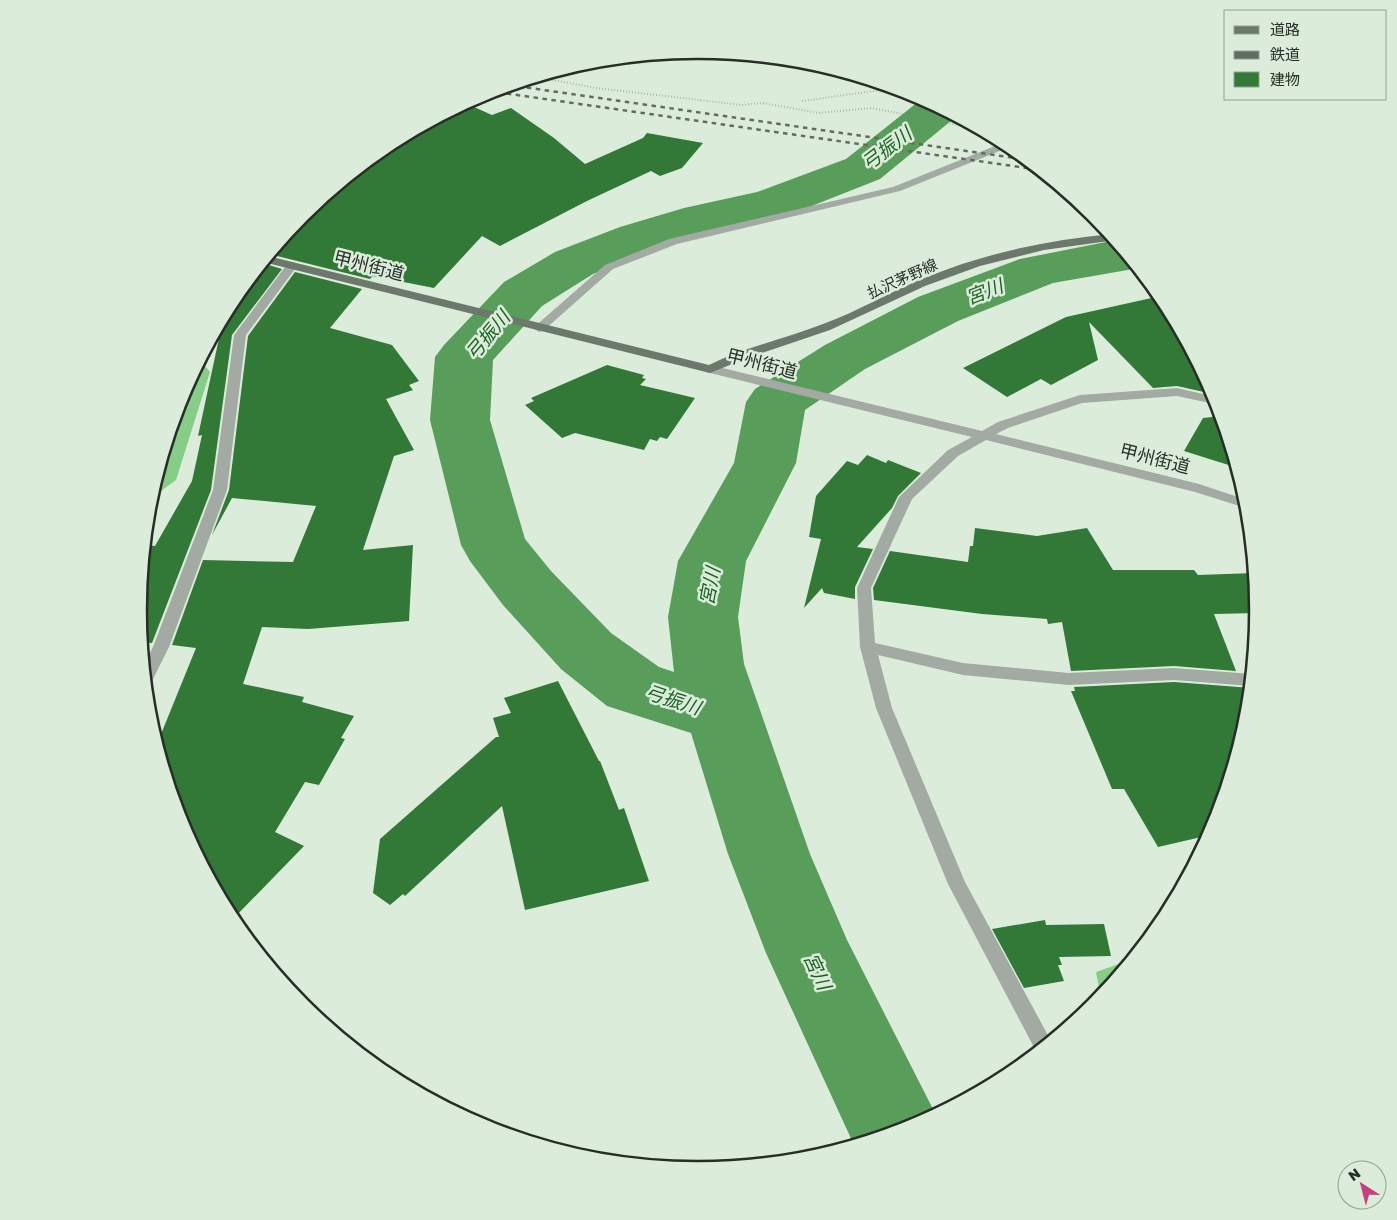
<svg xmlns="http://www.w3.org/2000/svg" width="1397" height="1220" viewBox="0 0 1397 1220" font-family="'Golos Text','Noto Sans JP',sans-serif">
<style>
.forest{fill:#86cd87}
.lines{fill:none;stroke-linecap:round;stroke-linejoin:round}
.river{fill:#589d5a;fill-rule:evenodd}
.building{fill:#327836}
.path{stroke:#7b867b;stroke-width:2;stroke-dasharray:0.5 2.5;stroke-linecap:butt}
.minor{fill:#a3aaa3;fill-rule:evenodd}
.major{fill:#6b786b;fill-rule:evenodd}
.rail{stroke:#626b62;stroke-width:2.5;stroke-dasharray:4.5 4.5;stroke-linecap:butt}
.labels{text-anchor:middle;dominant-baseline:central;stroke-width:5;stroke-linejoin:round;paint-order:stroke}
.far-street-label{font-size:15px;fill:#272d27;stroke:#dbecdb}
.street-label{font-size:18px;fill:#272d27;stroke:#dbecdb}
.water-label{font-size:19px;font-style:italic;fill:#1b6322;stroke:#dbecdb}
.rim{fill:none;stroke:#272d27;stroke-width:2.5}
</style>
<rect width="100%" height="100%" fill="#dbecdb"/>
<path class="forest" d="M 200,360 L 210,372 L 176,480 L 150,499 L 181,395 Z
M 1133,959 L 1101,998 L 1096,972 Z"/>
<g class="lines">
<path class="river" d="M 923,98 L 957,116 L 880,179 L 789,215 L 714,232 L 656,249 L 593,274 L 542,306 L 493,360 L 490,420 L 525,539 L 551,571 L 611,633 L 659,667 L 674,672 L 668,617 L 678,561 L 734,463 L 746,402 L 755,389 L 825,345 L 918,297 L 1020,259 L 1116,240 L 1139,268 L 1053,283 L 958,321 L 865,369 L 805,410 L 796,463 L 746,561 L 738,617 L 744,664 L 810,854 L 847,940 L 936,1115 L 913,1127 L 854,1145 L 766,953 L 728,854 L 691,733 L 607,706 L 561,669 L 503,605 L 470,561 L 461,545 L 430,420 L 435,357 L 444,345 L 504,282 L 555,252 L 620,227 L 684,208 L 757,192 L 846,159 Z"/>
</g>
<path class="building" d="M 465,103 L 492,115 L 511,108 L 554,138 L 585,164 L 643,138 L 647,133 L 703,143 L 682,168 L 660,176 L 651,171 L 587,201 L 500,246 L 482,236 L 434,288 L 373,276 L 370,279 L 269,254 L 303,214 L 388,144 Z
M 262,263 L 282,269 L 232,335 L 211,490 L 152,643 L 142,642 L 138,610 L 145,545 L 155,546 L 192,481 L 202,435 L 198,436 L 224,315 L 233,299 Z
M 295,272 L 362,289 L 330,328 L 392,345 L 419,381 L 409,385 L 413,390 L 386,399 L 414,450 L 394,456 L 363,550 L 413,545 L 409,621 L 308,629 L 262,627 L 243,684 L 304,697 L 302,702 L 354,716 L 341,738 L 345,739 L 319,785 L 305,782 L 275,832 L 304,846 L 232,920 L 181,824 L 157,744 L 196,648 L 172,645 L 203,560 L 293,562 L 316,506 L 232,498 L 212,535 L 229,490 L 248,336 Z
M 1156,297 L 1170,310 L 1213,390 L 1204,392 L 1177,386 L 1153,388 L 1089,322 L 1098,360 L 1051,385 L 1041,379 L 1007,397 L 963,368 L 1066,317 Z
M 607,365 L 644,375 L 642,378 L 646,379 L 640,385 L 695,398 L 667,439 L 660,437 L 657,441 L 650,439 L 644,450 L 575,433 L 562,438 L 525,405 L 534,401 L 531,398 Z
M 1222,416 L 1230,441 L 1238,468 L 1184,451 L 1203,418 Z
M 867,455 L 886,463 L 888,460 L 921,473 L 898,496 L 892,508 L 857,547 L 873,549 L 855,587 L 855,599 L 824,593 L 822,588 L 804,608 L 821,539 L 809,537 L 816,496 L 847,461 L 858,465 Z
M 975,528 L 1037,536 L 1087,528 L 1113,570 L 1194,570 L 1198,575 L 1255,573 L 1258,613 L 1214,614 L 1236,671 L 1174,666 L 1071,671 L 1062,622 L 1048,624 L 1047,619 L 982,614 L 874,600 L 873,588 L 890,551 L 968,562 L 970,546 L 973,546 Z
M 558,681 L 599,761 L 600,761 L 619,810 L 624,808 L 649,881 L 525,910 L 502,806 L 405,896 L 403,894 L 390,905 L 373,893 L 380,839 L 496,737 L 499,737 L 493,718 L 511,713 L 504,698 Z
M 1174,682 L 1251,688 L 1248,720 L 1216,825 L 1210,835 L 1158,847 L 1124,789 L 1112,789 L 1071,691 L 1075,691 L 1074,687 Z
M 1045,920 L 1046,925 L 1104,924 L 1111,956 L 1059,957 L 1062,965 L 1058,965 L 1064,981 L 1024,988 L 992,929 Z"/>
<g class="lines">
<path class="path" d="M 541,76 L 547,79 L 597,88 L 742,105 L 763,103 L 819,113 L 872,108 L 978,129
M 802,101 L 896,88"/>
<path class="minor" d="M 1005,142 L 1012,146 L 900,191 L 677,244 L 613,269 L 543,331 L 539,332 L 533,328 L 605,265 L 669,239 L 893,187 Z
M 292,262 L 298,265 L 246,335 L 227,490 L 169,647 L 151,683 L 146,685 L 144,665 L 153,647 L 213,490 L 234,335 L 288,263 Z
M 710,365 L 982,431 L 998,422 L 1080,395 L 1177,388 L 1216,397 L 1219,405 L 1177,396 L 1082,403 L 1008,428 L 996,434 L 1199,484 L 1247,500 L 1249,509 L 1195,492 L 986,440 L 958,456 L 912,499 L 871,588 L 875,643 L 963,663 L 1069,673 L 1174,668 L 1252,674 L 1251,686 L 1174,680 L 1069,685 L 963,675 L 878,655 L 892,708 L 965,882 L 1051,1041 L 1037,1053 L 948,884 L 876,708 L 860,647 L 857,588 L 899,497 L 948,450 L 972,437 L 706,372 L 704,369 Z"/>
<path class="major" d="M 1111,234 L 1116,240 L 1044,250 L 980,266 L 925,286 L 830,330 L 747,358 L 710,373 L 263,262 L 268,256 L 709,365 C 745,347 785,339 823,324 C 859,311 891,291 927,277 C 986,253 1048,240 1111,234 Z"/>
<path class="rail" d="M 509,85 L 1029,160
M 489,91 L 1041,170"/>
</g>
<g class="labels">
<g class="far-street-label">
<text transform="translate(902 278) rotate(-24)">払沢茅野線</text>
</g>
<g class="street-label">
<text transform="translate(369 265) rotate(14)">甲州街道</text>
<text transform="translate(762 363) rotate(14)">甲州街道</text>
<text transform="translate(1155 458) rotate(14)">甲州街道</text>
</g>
<g class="water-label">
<text transform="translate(886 148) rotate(-37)">弓振川</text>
<text transform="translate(984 291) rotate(-21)">宮川</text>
<text transform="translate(487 335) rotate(-50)">弓振川</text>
<text transform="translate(709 586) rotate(-79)">宮川</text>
<text transform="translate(673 699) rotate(18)">弓振川</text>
<text transform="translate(818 971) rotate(65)">宮川</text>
</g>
</g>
<path d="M0 0H1397V1220H0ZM147 610a551 551 0 1 1 1102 0a551 551 0 1 1-1102 0Z" fill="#dbecdb" fill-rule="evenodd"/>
<path class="rim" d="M147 610a551 551 0 1 1 1102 0a551 551 0 1 1-1102 0Z"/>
<rect x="1224" y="10" width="162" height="90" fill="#dbecdb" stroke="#93a093"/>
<rect x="1234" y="26" width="25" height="8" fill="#6b786b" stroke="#93a093"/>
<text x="1270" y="35" font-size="15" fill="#272d27">道路</text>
<rect x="1234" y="51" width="25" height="8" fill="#626b62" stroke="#93a093"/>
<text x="1270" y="60" font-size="15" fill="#272d27">鉄道</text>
<rect x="1234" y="72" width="25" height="15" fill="#327836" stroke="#93a093"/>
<text x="1270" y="85" font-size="15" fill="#272d27">建物</text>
<g transform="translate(1362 1185) rotate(324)"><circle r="24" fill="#dbecdb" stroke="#93a093"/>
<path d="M0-4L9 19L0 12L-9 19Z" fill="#c64080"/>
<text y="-8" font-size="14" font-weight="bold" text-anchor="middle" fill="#272d27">N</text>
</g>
</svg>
